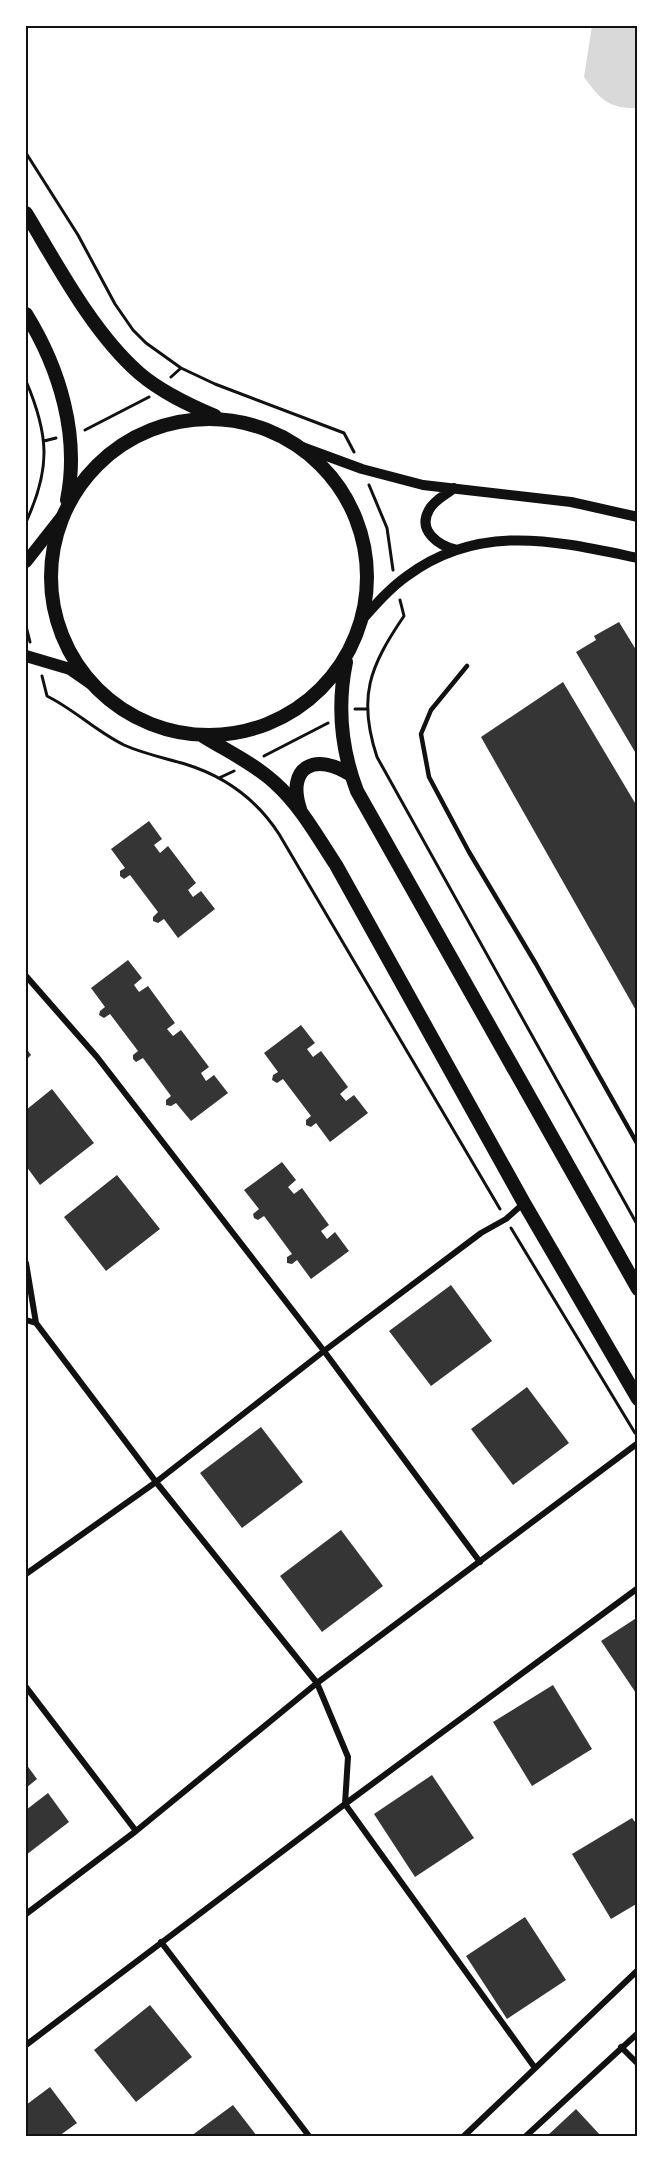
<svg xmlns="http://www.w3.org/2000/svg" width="663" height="2162" viewBox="0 0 663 2162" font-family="Overpass,sans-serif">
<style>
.water{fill:#d9d9d9}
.building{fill:#353535}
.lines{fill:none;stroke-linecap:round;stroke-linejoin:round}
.path{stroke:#111;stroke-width:3}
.service{stroke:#111;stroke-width:4.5}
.minor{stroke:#111;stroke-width:6}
.tertiary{stroke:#111;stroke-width:10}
.secondary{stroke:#111;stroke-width:12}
.primary{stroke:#111;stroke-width:14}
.neatline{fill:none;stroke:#111;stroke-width:2}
</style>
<rect width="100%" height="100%" fill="#fff"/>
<path class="water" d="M 592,26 L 637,26 L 637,108 C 608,109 599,98 584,77 Z"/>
<path class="building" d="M 619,622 L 638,653 L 638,757 L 576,652 L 596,640 L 594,636 Z
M 563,682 L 638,808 L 638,1014 L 481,737 Z
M 149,821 L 162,839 L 154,845 L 160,853 L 168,846 L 196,883 L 188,890 L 193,897 L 201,891 L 215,909 L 178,938 L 164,919 L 158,923 L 153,921 L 153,917 L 158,912 L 130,875 L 124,879 L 120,876 L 120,871 L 125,868 L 111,849 Z
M 128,960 L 142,978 L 134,985 L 139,992 L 148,986 L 175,1023 L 167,1029 L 173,1036 L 181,1030 L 209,1067 L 201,1073 L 206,1081 L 214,1075 L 228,1093 L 191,1121 L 176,1103 L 171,1106 L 166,1105 L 166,1100 L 171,1096 L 143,1058 L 136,1062 L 133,1059 L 133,1055 L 138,1051 L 110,1014 L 104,1018 L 99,1015 L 100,1011 L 105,1007 L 91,988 Z
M 301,1025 L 315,1043 L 307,1049 L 313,1057 L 321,1051 L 348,1087 L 340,1094 L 346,1101 L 354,1095 L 368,1113 L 330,1142 L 316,1123 L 311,1127 L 306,1125 L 306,1120 L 311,1116 L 283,1079 L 277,1083 L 272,1080 L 273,1075 L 278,1072 L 264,1053 Z
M 26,1048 L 31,1055 L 26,1060 Z
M 52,1089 L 94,1143 L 40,1185 L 26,1166 L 26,1110 Z
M 282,1162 L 296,1180 L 288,1187 L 294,1194 L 302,1188 L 329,1225 L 321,1231 L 327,1239 L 335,1232 L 349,1251 L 311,1279 L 297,1260 L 292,1264 L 287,1263 L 287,1257 L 292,1254 L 264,1216 L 258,1220 L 254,1218 L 253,1214 L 259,1209 L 244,1190 Z
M 117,1175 L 160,1229 L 106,1271 L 64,1217 Z
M 451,1285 L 492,1341 L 431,1386 L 389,1331 Z
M 527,1387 L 569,1443 L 513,1485 L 471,1429 Z
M 261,1427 L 303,1482 L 242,1528 L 200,1473 Z
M 341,1530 L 383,1586 L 322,1632 L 280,1576 Z
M 638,1617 L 638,1696 L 601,1641 Z
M 553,1685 L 592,1749 L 532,1786 L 493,1722 Z
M 26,1764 L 37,1779 L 26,1788 Z
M 432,1775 L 474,1838 L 415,1877 L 374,1814 Z
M 48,1793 L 69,1822 L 26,1855 L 26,1810 Z
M 632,1818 L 638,1826 L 638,1903 L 611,1919 L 572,1854 Z
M 525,1917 L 566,1980 L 507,2019 L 466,1956 Z
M 150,2005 L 192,2057 L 136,2102 L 94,2050 Z
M 50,2087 L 77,2123 L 59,2136 L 26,2136 L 26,2105 Z
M 233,2105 L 257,2136 L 191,2136 Z
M 576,2109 L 601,2136 L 547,2136 Z"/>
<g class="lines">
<path class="path" d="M 26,153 L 78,235 L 115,304 L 133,330 L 146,343 L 181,368 L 215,384 L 344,433 L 354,452
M 171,377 L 181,368
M 26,381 C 49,435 51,468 26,522
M 85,430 L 149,397
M 44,441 L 56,438
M 369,485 L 387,528 L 393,570
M 400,600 L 404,616 C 370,666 357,697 377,757 L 638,1226
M 26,626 L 30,642
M 42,676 L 47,696 C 75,710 97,732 124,745 C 144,754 165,758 185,764 C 224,776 257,800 279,834 L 500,1209
M 355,709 L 368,709
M 264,756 L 328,723
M 219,778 L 234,771
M 511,1228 L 635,1433"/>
<path class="service" d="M 467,666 L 431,710 L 421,734 L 429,777 L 469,852 L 536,964 L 638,1145"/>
<path class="minor" d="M 26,976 L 97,1057 L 324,1351 L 480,1562
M 26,1263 L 36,1323 L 156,1482 L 317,1683 L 348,1757 L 345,1804 L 535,2068
M 26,1320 L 36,1323
M 26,1574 L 156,1482 L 324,1351 L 481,1233 L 506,1219 L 524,1203
M 26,1687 L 136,1831
M 26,1914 L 136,1831 L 317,1683 L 638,1443
M 161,1942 L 309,2136
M 26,2045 L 345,1804 L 638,1588
M 621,2047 L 638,2064
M 464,2136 L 638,1970
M 526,2136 L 638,2033"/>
<path class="tertiary" d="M 294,444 L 362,469 L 423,485 L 571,502 L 638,517
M 454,488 C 446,495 434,500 429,510 C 417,531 439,546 457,550
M 361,621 C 375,605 390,588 407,576 C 480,522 556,541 638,558"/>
<path class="secondary" d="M 26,562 L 63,515
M 26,656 L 70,669 L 96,687"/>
<path class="primary" d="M 26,213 C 58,266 93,333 139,373 C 161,392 189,405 215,416
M 26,314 C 60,369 80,436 67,500
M51 577a158 158 0 1 1 316 0a158 158 0 1 1-316 0Z
M 346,662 C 337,706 341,749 357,791 L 638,1289
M 203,736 C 227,751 253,763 274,782 C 300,805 317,836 336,865 L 524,1203 L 638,1399
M 300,809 C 286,766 316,752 351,775"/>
</g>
<rect width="663" height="2162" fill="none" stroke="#ffffff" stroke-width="54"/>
<rect x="27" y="27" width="609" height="2108" class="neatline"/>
</svg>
